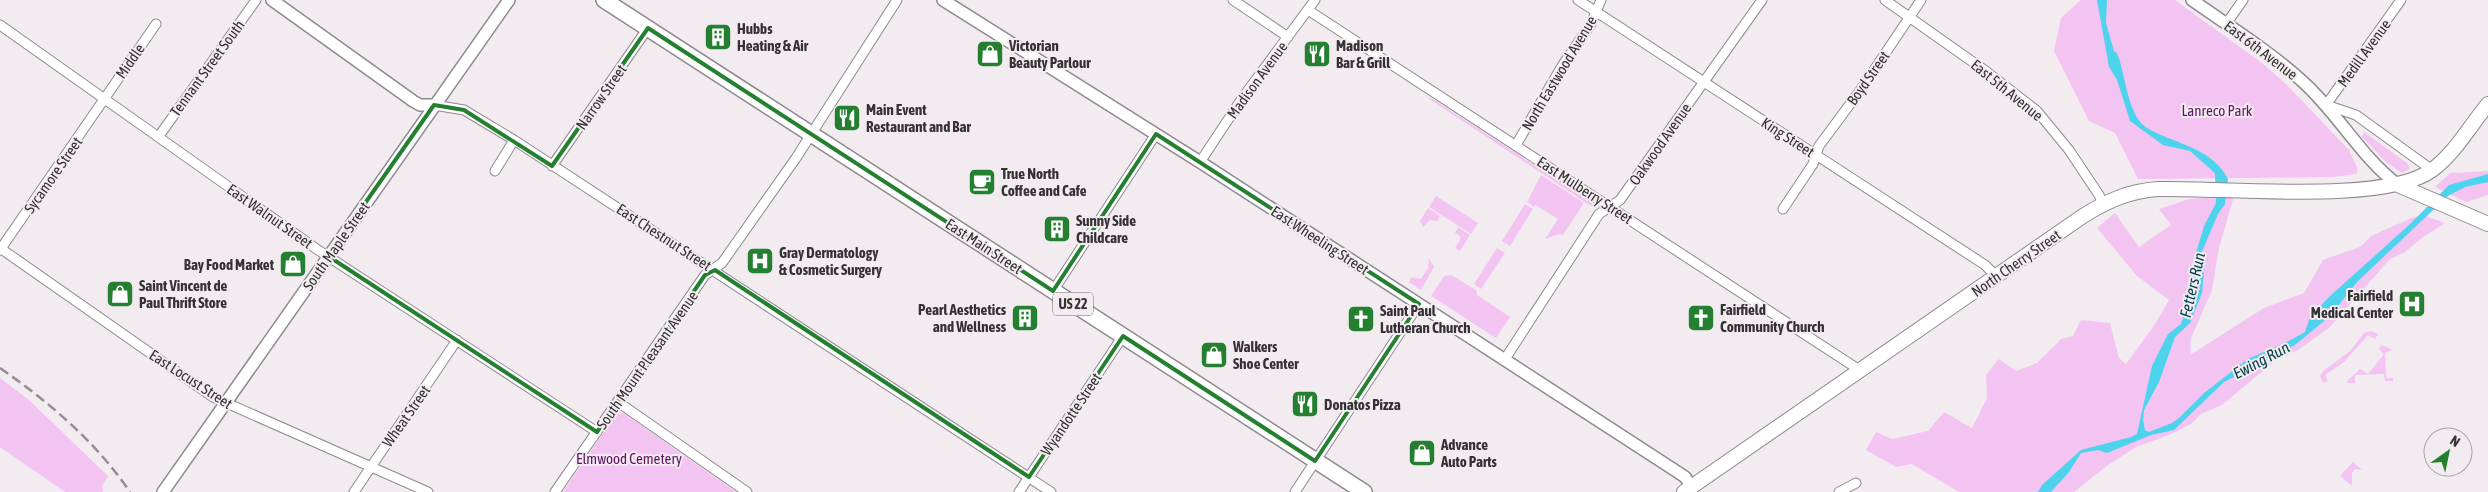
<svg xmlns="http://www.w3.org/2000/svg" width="2488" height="492" viewBox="0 0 2488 492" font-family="'Asap Condensed',sans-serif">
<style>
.green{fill:#f3c3f2}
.water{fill:#4dd3eb}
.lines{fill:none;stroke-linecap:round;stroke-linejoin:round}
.minor-casing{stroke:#8e898e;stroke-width:11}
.tertiary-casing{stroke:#8e898e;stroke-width:14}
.secondary-casing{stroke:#8e898e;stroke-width:16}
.primary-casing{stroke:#8e898e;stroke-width:18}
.minor{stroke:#fff;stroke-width:9}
.tertiary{stroke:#fff;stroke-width:11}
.secondary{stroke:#fff;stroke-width:14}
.primary{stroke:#fff;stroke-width:15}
.rail{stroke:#928e92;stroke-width:2.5;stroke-dasharray:10 5;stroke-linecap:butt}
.marked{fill:none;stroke:#248030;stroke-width:4;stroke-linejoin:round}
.labels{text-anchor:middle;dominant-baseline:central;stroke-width:4;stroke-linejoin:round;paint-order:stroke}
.shield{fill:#f2ecf1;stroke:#6d6a6d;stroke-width:1}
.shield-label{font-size:14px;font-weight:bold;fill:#343234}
.poi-label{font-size:15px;font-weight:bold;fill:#343234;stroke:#f2ecf1;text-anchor:start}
.street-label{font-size:15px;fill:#343234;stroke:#f2ecf1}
.park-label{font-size:15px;fill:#621164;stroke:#f2ecf1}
.water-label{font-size:16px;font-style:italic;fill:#04434d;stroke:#f2ecf1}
</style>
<rect width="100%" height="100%" fill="#f2ecf1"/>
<path class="green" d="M 2081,0 L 2175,0 L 2262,63 L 2286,84 L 2349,150 L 2358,170 L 2356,174 L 2333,177 L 2138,179 L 2115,133 L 2089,121 L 2054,51 L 2061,18 Z
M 1428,98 L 1431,98 L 1594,204 L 1591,206 Z
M 2364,132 L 2407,163 L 2410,169 L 2402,173 L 2386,162 L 2362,137 Z
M 2488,171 L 2488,195 L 2466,202 L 2435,187 L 2450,173 Z
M 1541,175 L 1584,203 L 1562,236 L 1560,234 L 1545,239 L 1558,219 L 1536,205 L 1534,207 L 1527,202 Z
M 1436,196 L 1478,223 L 1471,234 L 1429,207 Z
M 2234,196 L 2219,248 L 2212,290 L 2191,338 L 2190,355 L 2264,308 L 2304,293 L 2323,260 L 2360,247 L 2371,236 L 2409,219 L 2423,215 L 2445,223 L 2423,237 L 2405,252 L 2390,259 L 2329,328 L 2298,350 L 2277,359 L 2222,405 L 2201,414 L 2191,424 L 2169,435 L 2136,447 L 2108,465 L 2074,492 L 1959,492 L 1912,464 L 1896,467 L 1866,450 L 1876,432 L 1892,439 L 1928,431 L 1944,412 L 1972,428 L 1987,398 L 1986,375 L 1999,359 L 2016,371 L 2037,363 L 2061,339 L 2073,336 L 2081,320 L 2110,323 L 2119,358 L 2126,364 L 2155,324 L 2169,300 L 2137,276 L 2097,228 L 2115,213 L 2139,247 L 2171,225 L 2159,209 L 2189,199 Z
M 1525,204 L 1533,209 L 1510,246 L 1502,241 Z
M 1428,208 L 1440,216 L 1437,221 L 1430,220 L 1423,227 L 1420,221 Z
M 1458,227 L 1470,235 L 1460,251 L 1455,248 L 1460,240 L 1460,236 L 1455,233 Z
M 1497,248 L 1505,253 L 1481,289 L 1474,284 Z
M 1429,258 L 1434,267 L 1421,290 L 1409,282 L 1412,277 L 1421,279 L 1428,268 Z
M 1451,275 L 1476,290 L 1477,295 L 1510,317 L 1496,338 L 1431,296 L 1444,276 Z
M 2371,331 L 2378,334 L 2375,339 L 2368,335 L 2344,362 L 2325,375 L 2328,381 L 2323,383 L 2320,376 L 2323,371 L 2350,351 L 2364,333 Z
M 2381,345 L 2393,350 L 2385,353 L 2386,378 L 2393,378 L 2393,381 L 2385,381 L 2384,374 L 2355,375 L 2355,383 L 2347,383 L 2347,381 L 2360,369 L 2368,374 L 2384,354 L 2379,349 Z
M 0,378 L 29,400 L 108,476 L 102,486 L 103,492 L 65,492 L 0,447 Z
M 622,412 L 736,492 L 563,492 L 617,413 L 620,414 Z
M 2353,462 L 2362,470 L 2355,469 L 2352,473 L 2352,486 L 2340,476 Z"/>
<path class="water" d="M 2097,0 L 2107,0 L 2106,23 L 2114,51 L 2117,53 C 2125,73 2126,100 2138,119 C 2151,141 2210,141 2228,179 L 2225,204 L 2218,214 L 2201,254 L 2205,261 L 2202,293 L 2190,323 L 2175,337 L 2159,382 L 2144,410 L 2143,420 L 2145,430 L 2149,432 L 2172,423 L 2179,418 L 2204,393 L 2248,359 L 2285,343 L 2305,332 L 2310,317 L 2329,297 L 2409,225 L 2449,185 L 2488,174 L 2488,182 L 2465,187 L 2448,196 L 2358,281 L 2329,317 L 2295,345 L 2224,382 L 2174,430 L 2151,435 L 2107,453 L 2098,450 L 2081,453 L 2069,472 L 2051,492 L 2038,492 L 2042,485 L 2081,450 L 2131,437 L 2137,434 L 2152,366 L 2168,334 L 2181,324 L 2191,292 L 2194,269 L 2197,259 L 2196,253 L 2204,226 L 2216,203 L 2215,173 L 2190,151 L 2163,145 L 2130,121 L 2117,80 L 2109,67 Z"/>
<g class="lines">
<g class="minor-casing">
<path id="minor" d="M 1233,0 L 1288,37
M 1578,0 L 1985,265 L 1996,276
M 1885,0 L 1987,72 L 2037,111 L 2069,150 L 2099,195 L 2103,204
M 2401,0 L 2326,105 L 2356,115 L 2432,170
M 1308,10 L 1861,371
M 2226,24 L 2243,0
M 0,25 L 318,250 L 597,432
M 434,105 L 464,110 L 514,140 L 1051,492
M 159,136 L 256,0
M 1516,145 L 1562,66 L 1591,24 L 1601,0
M 1200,162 L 1243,97 L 1315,0
M 552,166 L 648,28
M 495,171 L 514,140
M 1783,209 L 1813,164 L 1819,146 L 1862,88 L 1921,0
M 0,248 L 213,397 L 428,492
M 0,250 L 156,24
M 1053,291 L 1156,134
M 1505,359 L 1599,214 L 1620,200 L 1762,0
M 618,402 L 747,492
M 354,492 L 457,340
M 555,492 L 705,275 L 722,263 L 796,158 L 897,0
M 1019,492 L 1123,336
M 1295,492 L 1419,304
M 1839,492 L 1856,483"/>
</g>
<g class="tertiary-casing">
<path id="tertiary" d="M 272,0 L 413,101 L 420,105 L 434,105
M 943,0 L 1200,162 L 1676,471 L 1685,477 L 1691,486
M 2192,0 C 2229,26 2269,51 2302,81 C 2338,113 2360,156 2398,185
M 163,492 L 509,0"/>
</g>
<g class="secondary-casing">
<path id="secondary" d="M 2398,185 L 2488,224
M 1684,492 L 2083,216 C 2107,201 2129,191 2158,189 C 2220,187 2385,205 2432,170 C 2455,153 2470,126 2488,104"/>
</g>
<g class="primary-casing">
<path id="primary" d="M 604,0 L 1364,492"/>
</g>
<use href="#minor" class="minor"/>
<use href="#tertiary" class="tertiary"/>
<use href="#secondary" class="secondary"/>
<use href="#primary" class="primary"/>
<path class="rail" d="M 0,368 C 49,402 96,442 130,492"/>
</g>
<path class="marked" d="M 648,28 L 1053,291 L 1156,134 L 1419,304 L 1315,461 L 1123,336 L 1029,477 L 715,270 L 705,275 L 597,432 L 328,256 L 434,105 L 464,110 L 552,166 Z"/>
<defs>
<g id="building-square" transform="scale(1.4375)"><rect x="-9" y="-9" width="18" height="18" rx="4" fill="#248030" stroke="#f2ecf1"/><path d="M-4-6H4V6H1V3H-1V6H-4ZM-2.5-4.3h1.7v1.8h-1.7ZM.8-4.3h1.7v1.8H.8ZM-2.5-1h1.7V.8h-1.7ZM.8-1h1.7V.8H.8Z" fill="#fff"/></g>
<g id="shop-square" transform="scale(1.4375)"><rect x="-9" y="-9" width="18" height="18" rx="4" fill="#248030" stroke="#f2ecf1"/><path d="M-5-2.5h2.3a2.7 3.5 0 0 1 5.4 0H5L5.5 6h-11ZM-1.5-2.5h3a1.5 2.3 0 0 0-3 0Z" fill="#fff"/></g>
<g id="restaurant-square" transform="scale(1.4375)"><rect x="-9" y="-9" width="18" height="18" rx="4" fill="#248030" stroke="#f2ecf1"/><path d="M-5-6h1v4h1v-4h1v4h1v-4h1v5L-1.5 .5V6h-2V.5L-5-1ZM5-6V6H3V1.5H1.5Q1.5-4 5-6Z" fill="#fff"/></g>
<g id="cafe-square" transform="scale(1.4375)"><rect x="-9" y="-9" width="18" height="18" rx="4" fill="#248030" stroke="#f2ecf1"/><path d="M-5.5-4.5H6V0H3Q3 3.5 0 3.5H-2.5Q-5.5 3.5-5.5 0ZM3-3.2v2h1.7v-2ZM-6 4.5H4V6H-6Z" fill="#fff"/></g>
<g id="hospital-square" transform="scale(1.4375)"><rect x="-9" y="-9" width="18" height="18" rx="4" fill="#248030" stroke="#f2ecf1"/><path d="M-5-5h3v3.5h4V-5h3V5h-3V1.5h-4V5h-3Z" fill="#fff"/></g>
<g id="church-square" transform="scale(1.4375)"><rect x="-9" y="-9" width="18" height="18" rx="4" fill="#248030" stroke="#f2ecf1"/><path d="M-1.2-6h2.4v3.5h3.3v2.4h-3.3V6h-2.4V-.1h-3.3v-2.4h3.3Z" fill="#fff"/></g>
</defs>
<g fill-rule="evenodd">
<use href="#building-square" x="718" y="37"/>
<use href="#shop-square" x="990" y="54"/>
<use href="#restaurant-square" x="1317" y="54"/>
<use href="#restaurant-square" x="847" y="118"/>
<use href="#cafe-square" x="982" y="182"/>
<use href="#building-square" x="1057" y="229"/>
<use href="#hospital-square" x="760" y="261"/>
<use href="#shop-square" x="293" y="264"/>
<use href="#shop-square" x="120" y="294"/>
<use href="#hospital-square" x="2412" y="304"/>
<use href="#building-square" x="1025" y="318"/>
<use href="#church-square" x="1701" y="318"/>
<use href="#church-square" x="1361" y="319"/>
<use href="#shop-square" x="1214" y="355"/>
<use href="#restaurant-square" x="1305" y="404"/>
<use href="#shop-square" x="1422" y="453"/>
</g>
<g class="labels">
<rect class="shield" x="1053" y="292.5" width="40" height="23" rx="4"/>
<g class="shield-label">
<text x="1073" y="304">US 22</text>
</g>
<g class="poi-label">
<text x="737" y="28">Hubbs<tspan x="737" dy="17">Heating &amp; Air</tspan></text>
<text x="1009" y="45">Victorian<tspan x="1009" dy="17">Beauty Parlour</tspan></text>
<text x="1336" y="45">Madison<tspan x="1336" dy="17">Bar &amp; Grill</tspan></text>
<text x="866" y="109">Main Event<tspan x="866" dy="17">Restaurant and Bar</tspan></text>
<text x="1001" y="173">True North<tspan x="1001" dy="17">Coffee and Cafe</tspan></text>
<text x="1076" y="220">Sunny Side<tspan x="1076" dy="17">Childcare</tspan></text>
<text x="779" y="252">Gray Dermatology<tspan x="779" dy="17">&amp; Cosmetic Surgery</tspan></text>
<text x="274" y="264" text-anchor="end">Bay Food Market</text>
<text x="139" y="285">Saint Vincent de<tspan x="139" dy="17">Paul Thrift Store</tspan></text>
<text x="2393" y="295" text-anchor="end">Fairfield<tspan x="2393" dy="17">Medical Center</tspan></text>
<text x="1006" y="309" text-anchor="end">Pearl Aesthetics<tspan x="1006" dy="17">and Wellness</tspan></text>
<text x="1720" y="309">Fairfield<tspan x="1720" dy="17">Community Church</tspan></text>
<text x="1380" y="310">Saint Paul<tspan x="1380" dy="17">Lutheran Church</tspan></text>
<text x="1233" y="346">Walkers<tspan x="1233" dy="17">Shoe Center</tspan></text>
<text x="1324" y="404">Donatos Pizza</text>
<text x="1441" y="444">Advance<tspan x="1441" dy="17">Auto Parts</tspan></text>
</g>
<g class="street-label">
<text transform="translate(2261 50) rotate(37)">East 6th Avenue</text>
<text transform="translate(2364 53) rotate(-54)">Medill Avenue</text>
<text transform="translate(130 61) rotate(-55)">Middle</text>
<text transform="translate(207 68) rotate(-54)">Tennant Street South</text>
<text transform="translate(1559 73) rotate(-59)">North Eastwood Avenue</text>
<text transform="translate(1868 78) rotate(-55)">Boyd Street</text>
<text transform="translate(1257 80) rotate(-54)">Madison Avenue</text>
<text transform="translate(2007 90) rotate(39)">East 5th Avenue</text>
<text transform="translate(601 97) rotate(-55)">Narrow Street</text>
<text transform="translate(1788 137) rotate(33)">King Street</text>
<text transform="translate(1660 144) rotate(-55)">Oakwood Avenue</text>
<text transform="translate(53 175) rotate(-55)">Sycamore Street</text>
<text transform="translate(1585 190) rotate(33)">East Mulberry Street</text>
<text transform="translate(270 216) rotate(35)">East Walnut Street</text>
<text transform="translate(664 237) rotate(33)">East Chestnut Street</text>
<text transform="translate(1320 240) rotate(33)">East Wheeling Street</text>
<text transform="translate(336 246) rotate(-55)">South Maple Street</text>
<text transform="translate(984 246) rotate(33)">East Main Street</text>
<text transform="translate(2016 263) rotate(-35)">North Cherry Street</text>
<text transform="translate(647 360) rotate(-55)">South Mount Pleasant Avenue</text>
<text transform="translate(191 379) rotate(33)">East Locust Street</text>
<text transform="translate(1071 414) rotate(-56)">Wyandotte Street</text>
<text transform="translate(406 416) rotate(-55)">Wheat Street</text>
</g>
<g class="park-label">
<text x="2217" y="110">Lanreco Park</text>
<text x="629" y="458">Elmwood Cemetery</text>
</g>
<g class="water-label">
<text transform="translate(2192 285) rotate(-77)">Fetters Run</text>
<text transform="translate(2261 360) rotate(-28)">Ewing Run</text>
</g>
</g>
<g transform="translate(2448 452) rotate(33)"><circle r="24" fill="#f2ecf1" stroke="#a6a2a5"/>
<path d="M0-4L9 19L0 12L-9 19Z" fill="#248030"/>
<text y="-8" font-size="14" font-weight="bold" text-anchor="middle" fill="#343234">N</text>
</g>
</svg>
